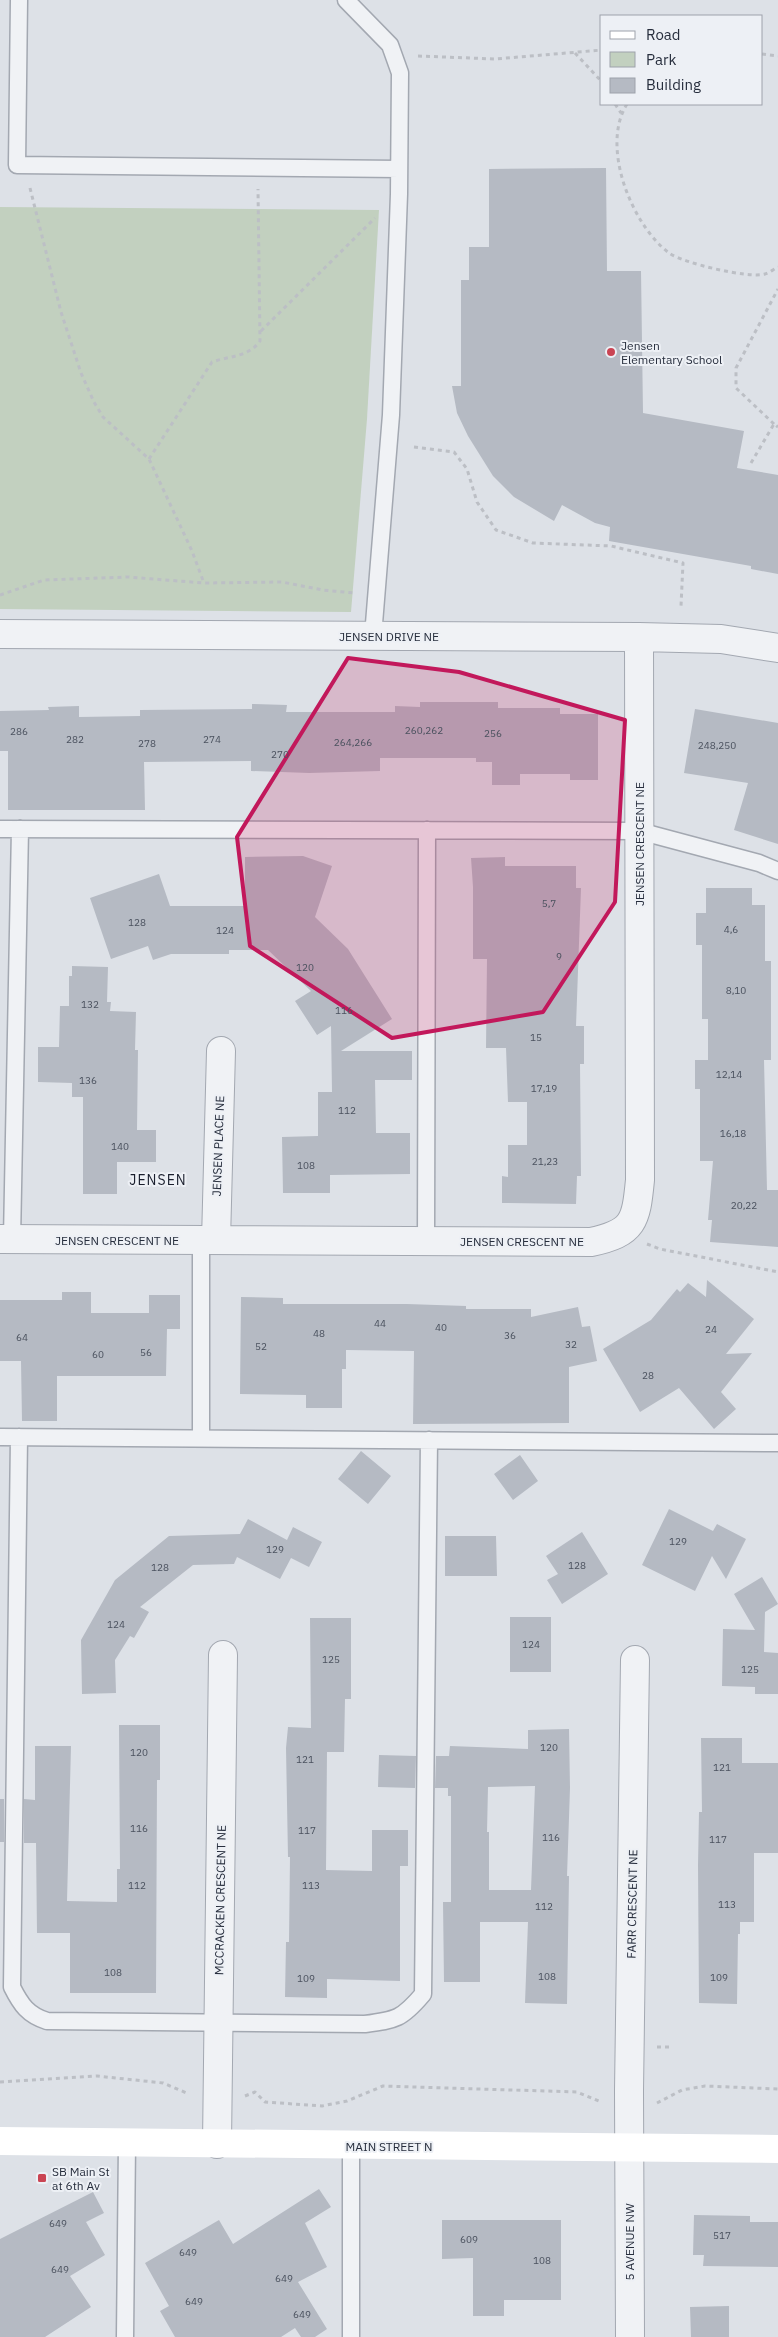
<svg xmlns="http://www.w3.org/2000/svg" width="778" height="2337" viewBox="0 0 778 2337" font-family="'IBM Plex Sans',sans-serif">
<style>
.green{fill:#c2d0bf}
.building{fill:#b5bac3;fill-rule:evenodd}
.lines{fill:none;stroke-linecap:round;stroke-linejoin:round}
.service-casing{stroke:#a3a8b1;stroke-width:19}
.minor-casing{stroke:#a3a8b1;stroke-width:30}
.path{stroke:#bcbfc5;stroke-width:3;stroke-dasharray:4 4;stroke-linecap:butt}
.service{stroke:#f0f2f5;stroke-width:16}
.minor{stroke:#f0f2f5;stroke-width:28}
.secondary{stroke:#fff;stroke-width:28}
.marked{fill:#c2185b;fill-opacity:0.2;stroke:#c2185b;stroke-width:4;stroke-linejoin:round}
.poi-dot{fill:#ca4453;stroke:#edf0f5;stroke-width:2}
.labels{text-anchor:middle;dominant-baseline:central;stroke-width:4;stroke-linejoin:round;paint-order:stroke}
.number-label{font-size:10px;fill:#4a515e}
.poi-label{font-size:12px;fill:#272e3d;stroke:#edf0f5;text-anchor:start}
.street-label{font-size:12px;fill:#272e3d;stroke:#edf0f5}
.neighbourhood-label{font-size:14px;letter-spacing:1px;fill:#1a1f2e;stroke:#edf0f5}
</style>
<rect width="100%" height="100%" fill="#dde1e7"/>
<path class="green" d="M 0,207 L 379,210 L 367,419 L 351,612 L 0,609 Z"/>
<path class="building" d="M 606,168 L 607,271 L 641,271 L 643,413 L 744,431 L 737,468 L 778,475 L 778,574 L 751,569 L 751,566 L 609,541 L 610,527 L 595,523 L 562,505 L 554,521 L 514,497 L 493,476 L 468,436 L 457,413 L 452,386 L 461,386 L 461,280 L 469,280 L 469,247 L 489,247 L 489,169 Z
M 420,702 L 498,702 L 498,708 L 560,708 L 560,714 L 598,714 L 598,780 L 570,780 L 570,774 L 520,774 L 520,785 L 492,785 L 492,762 L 476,762 L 476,758 L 380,758 L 380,771 L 309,773 L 251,771 L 251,761 L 144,762 L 145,810 L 8,810 L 8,751 L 0,751 L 0,711 L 49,710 L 48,707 L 79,706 L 79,717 L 140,716 L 140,710 L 252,709 L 252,704 L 287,705 L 286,712 L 395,712 L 395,706 L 420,707 Z
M 695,709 L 778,723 L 778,844 L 734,830 L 748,783 L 684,773 Z
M 303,856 L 332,866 L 315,917 L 348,949 L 392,1019 L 341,1051 L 412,1051 L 412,1080 L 375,1080 L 376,1133 L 410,1133 L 410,1174 L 330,1175 L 330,1193 L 283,1193 L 282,1137 L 318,1136 L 318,1092 L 332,1092 L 331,1026 L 317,1035 L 295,1001 L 311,991 L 268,950 L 229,950 L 229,954 L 171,954 L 153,960 L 148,946 L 111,959 L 90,898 L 159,874 L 170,906 L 245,906 L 245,857 Z
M 505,857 L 505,866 L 576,866 L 576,888 L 581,888 L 576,1026 L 584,1026 L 584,1064 L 580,1064 L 581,1176 L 577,1176 L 576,1204 L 502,1203 L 502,1176 L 508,1177 L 508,1145 L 527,1145 L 527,1102 L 508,1102 L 506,1048 L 486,1048 L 487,959 L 473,959 L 473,887 L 471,858 Z
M 706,888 L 752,888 L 752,905 L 765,905 L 765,961 L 771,961 L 771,1060 L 764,1060 L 767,1190 L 778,1190 L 778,1247 L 710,1242 L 712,1220 L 708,1220 L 713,1161 L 700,1161 L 700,1089 L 695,1089 L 695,1060 L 708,1060 L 708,1019 L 702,1019 L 702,945 L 696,945 L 696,913 L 706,913 Z
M 72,966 L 108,967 L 107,1002 L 111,1002 L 110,1011 L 136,1012 L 135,1050 L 138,1050 L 137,1130 L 156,1130 L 156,1162 L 117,1162 L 117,1194 L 83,1194 L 83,1097 L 72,1097 L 72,1083 L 38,1082 L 38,1047 L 59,1047 L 60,1006 L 69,1006 L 69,976 L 72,976 Z
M 707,1280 L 754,1319 L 726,1354 L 752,1353 L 721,1392 L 736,1409 L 714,1429 L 679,1388 L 640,1412 L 603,1349 L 651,1320 L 677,1289 L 680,1292 L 688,1283 L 706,1297 Z
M 62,1292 L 91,1292 L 91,1313 L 149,1313 L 149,1295 L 180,1295 L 180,1329 L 167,1329 L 166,1376 L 57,1376 L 57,1421 L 22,1421 L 21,1361 L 0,1361 L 0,1300 L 62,1300 Z
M 241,1297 L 283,1298 L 283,1304 L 407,1304 L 466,1306 L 466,1309 L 531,1309 L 531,1317 L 578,1307 L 582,1327 L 590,1326 L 597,1361 L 569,1367 L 569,1423 L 413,1424 L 414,1351 L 346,1350 L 346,1369 L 342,1369 L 342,1408 L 306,1408 L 306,1395 L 240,1394 Z
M 361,1451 L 391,1476 L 368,1504 L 338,1479 Z
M 520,1455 L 538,1481 L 513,1500 L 494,1474 Z
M 669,1509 L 713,1531 L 717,1524 L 746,1539 L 726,1579 L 712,1556 L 695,1591 L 642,1565 Z
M 248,1519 L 287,1540 L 293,1527 L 322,1542 L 309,1567 L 291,1558 L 280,1579 L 237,1557 L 234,1564 L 193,1565 L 140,1607 L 149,1612 L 134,1638 L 130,1636 L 115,1660 L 116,1693 L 82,1694 L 81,1640 L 115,1580 L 169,1536 L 240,1534 Z
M 582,1532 L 608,1574 L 562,1604 L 547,1580 L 558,1574 L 546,1556 Z
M 445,1536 L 496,1536 L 497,1576 L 445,1576 Z
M 762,1577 L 778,1604 L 765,1612 L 764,1652 L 778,1653 L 778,1694 L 755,1694 L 755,1687 L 722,1686 L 723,1629 L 755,1630 L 734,1594 Z
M 510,1617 L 551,1617 L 551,1672 L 510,1672 Z
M 310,1618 L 351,1618 L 351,1699 L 345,1699 L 344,1752 L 327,1752 L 326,1870 L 372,1871 L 372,1830 L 408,1830 L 408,1866 L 400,1866 L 400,1981 L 327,1979 L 327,1998 L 285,1997 L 286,1942 L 289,1942 L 290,1857 L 288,1857 L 286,1748 L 288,1727 L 311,1728 Z
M 119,1725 L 160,1725 L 160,1780 L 157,1780 L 156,1993 L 70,1993 L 70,1933 L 37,1933 L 36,1843 L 24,1843 L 24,1799 L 35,1800 L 35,1746 L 71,1746 L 67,1901 L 117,1902 L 117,1869 L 120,1869 Z
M 569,1729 L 570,1788 L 567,1876 L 569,1876 L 567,2004 L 525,2003 L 528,1922 L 480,1922 L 480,1982 L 444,1982 L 443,1902 L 451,1902 L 451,1796 L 448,1796 L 448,1788 L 435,1788 L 436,1756 L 449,1756 L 450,1746 L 528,1749 L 528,1730 ZM 535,1786 L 531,1890 L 489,1890 L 489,1832 L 487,1832 L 488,1787 Z
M 701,1738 L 742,1738 L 742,1763 L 778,1763 L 778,1853 L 754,1853 L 754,1922 L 740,1922 L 740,1934 L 738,1934 L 737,2004 L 699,2003 L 698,1865 L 699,1812 L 702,1812 Z
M 379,1755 L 416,1756 L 415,1788 L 378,1787 Z
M 0,1799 L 4,1799 L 4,1842 L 0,1842 Z
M 319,2189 L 331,2207 L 305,2223 L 327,2267 L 298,2282 L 327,2329 L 315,2337 L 301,2337 L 295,2328 L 281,2337 L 175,2337 L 160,2311 L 169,2306 L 145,2263 L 219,2220 L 233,2244 Z
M 93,2192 L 104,2213 L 86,2222 L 105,2255 L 70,2276 L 91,2307 L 45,2337 L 0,2337 L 0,2239 Z
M 694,2215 L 750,2216 L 750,2222 L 778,2222 L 778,2267 L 703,2266 L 704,2255 L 693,2255 Z
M 442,2220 L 561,2220 L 561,2300 L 504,2300 L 504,2316 L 473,2316 L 473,2258 L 442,2259 Z
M 729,2306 L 729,2337 L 691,2337 L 690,2307 Z"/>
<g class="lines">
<g class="service-casing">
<path id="service" d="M 19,0 L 17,165 L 399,169
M 346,0 L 390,45 L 400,73 L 399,194 L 391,415 L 373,636
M 0,829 L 639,831 L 759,863 L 778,871
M 12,1239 L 20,829
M 201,1240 L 201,1438
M 426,1241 L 427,830
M 0,1437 L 778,1443
M 19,1437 L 12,1987 C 21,2005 28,2015 47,2021 L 365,2024 C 396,2020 402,2019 423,1994 L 429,1440
M 351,2146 L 351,2337
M 125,2337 L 127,2143"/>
</g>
<g class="minor-casing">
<path id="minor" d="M 0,634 L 639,637 L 721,639 L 778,648
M 0,1239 L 591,1242 C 634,1233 636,1221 640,1180 L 639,637
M 216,1240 L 221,1051
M 217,2144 L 223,1655
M 630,2337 L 629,2091 L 635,1660"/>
</g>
<path class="path" d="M 575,53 L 602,82
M 762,54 L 778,56
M 418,56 L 495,59 L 602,50
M 615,104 L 621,113
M 627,104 C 600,147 632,225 669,253 C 683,263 749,279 765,274 C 769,273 774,269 778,267
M 30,188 L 61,312 L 81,373 L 94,402 L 103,417 L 149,459 L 192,551 L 204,583
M 261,331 L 375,218
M 774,424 L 736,388 L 736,368 L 778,289
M 414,447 L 454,452 L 467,469 L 477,502 L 496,530 L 533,543 L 611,546 L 683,563 L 681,606
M 149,459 L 212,362 C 229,356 249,357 260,341 L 258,189
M 751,463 L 774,424 L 778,427
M 0,595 L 44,580 L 128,577 L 204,583 L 282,582 L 323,590 L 354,593
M 647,1244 L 660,1249 L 778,1272
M 657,2047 L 672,2047
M 0,2082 L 97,2076 L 163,2083 L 189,2094
M 245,2096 L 255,2092 L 265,2102 L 322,2106 L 347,2101 L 383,2086 L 577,2092 L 601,2102
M 657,2103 L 682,2090 L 705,2086 L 778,2089"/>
<use href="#service" class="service"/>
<use href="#minor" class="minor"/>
<path class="secondary" d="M 0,2141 L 778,2149"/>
</g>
<path class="marked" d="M 348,658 L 459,672 L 625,720 L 615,902 L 543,1012 L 392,1038 L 250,946 L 237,837 Z"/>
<g class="poi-dot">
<circle cx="611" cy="352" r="5"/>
<rect x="37" y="2173" width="10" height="10" rx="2.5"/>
</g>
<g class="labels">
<g class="number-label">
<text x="424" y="730">260,262</text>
<text x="19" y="731">286</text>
<text x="493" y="733">256</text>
<text x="75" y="739">282</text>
<text x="212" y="739">274</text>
<text x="353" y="742">264,266</text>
<text x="147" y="743">278</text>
<text x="717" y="745">248,250</text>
<text x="280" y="754">270</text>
<text x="549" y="903">5,7</text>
<text x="137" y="922">128</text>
<text x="731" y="929">4,6</text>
<text x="225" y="930">124</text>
<text x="559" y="956">9</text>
<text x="305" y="967">120</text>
<text x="736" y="990">8,10</text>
<text x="90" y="1004">132</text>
<text x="344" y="1010">116</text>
<text x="536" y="1037">15</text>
<text x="729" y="1074">12,14</text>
<text x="88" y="1080">136</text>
<text x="544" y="1088">17,19</text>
<text x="347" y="1110">112</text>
<text x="733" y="1133">16,18</text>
<text x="120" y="1146">140</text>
<text x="545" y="1161">21,23</text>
<text x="306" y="1165">108</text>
<text x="744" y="1205">20,22</text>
<text x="380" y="1323">44</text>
<text x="441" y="1327">40</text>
<text x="711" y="1329">24</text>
<text x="319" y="1333">48</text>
<text x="510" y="1335">36</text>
<text x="22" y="1337">64</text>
<text x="571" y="1344">32</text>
<text x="261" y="1346">52</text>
<text x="146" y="1352">56</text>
<text x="98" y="1354">60</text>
<text x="648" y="1375">28</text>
<text x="678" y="1541">129</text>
<text x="275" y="1549">129</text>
<text x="577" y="1565">128</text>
<text x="160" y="1567">128</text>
<text x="116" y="1624">124</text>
<text x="531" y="1644">124</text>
<text x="331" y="1659">125</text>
<text x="750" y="1669">125</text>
<text x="549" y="1747">120</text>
<text x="139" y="1752">120</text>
<text x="305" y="1759">121</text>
<text x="722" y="1767">121</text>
<text x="139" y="1828">116</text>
<text x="307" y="1830">117</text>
<text x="551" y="1837">116</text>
<text x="718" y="1839">117</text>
<text x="137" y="1885">112</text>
<text x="311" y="1885">113</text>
<text x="727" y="1904">113</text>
<text x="544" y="1906">112</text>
<text x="113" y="1972">108</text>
<text x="547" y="1976">108</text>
<text x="719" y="1977">109</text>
<text x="306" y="1978">109</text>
<text x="58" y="2223">649</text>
<text x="722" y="2235">517</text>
<text x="469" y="2239">609</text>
<text x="188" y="2252">649</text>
<text x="542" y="2260">108</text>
<text x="60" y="2269">649</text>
<text x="284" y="2278">649</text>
<text x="194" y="2301">649</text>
<text x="302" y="2314">649</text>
</g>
<g class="poi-label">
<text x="621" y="345">Jensen<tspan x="621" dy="14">Elementary School</tspan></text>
<text x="52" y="2171">SB Main St<tspan x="52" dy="14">at 6th Av</tspan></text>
</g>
<g class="street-label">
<text x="389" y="636">JENSEN DRIVE NE</text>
<text transform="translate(639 844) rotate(-90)">JENSEN CRESCENT NE</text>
<text transform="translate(218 1146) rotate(-88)">JENSEN PLACE NE</text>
<text x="117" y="1240">JENSEN CRESCENT NE</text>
<text x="522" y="1241">JENSEN CRESCENT NE</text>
<text transform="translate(220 1900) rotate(-89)">MCCRACKEN CRESCENT NE</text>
<text transform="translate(632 1904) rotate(-89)">FARR CRESCENT NE</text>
<text x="389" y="2146">MAIN STREET N</text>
<text transform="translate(629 2242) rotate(-90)">5 AVENUE NW</text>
</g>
<g class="neighbourhood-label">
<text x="158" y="1180">JENSEN</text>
</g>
</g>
<rect x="600" y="15" width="162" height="90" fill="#edf0f5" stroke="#9ea2ab"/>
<rect x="610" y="31" width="25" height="8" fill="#ffffff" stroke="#9ea2ab"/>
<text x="646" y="40" font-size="15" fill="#272e3d">Road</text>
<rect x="610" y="52" width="25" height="15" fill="#c2d0bf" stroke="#9ea2ab"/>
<text x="646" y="65" font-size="15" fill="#272e3d">Park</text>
<rect x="610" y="78" width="25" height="15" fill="#b5bac3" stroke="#9ea2ab"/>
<text x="646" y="90" font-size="15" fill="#272e3d">Building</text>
</svg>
